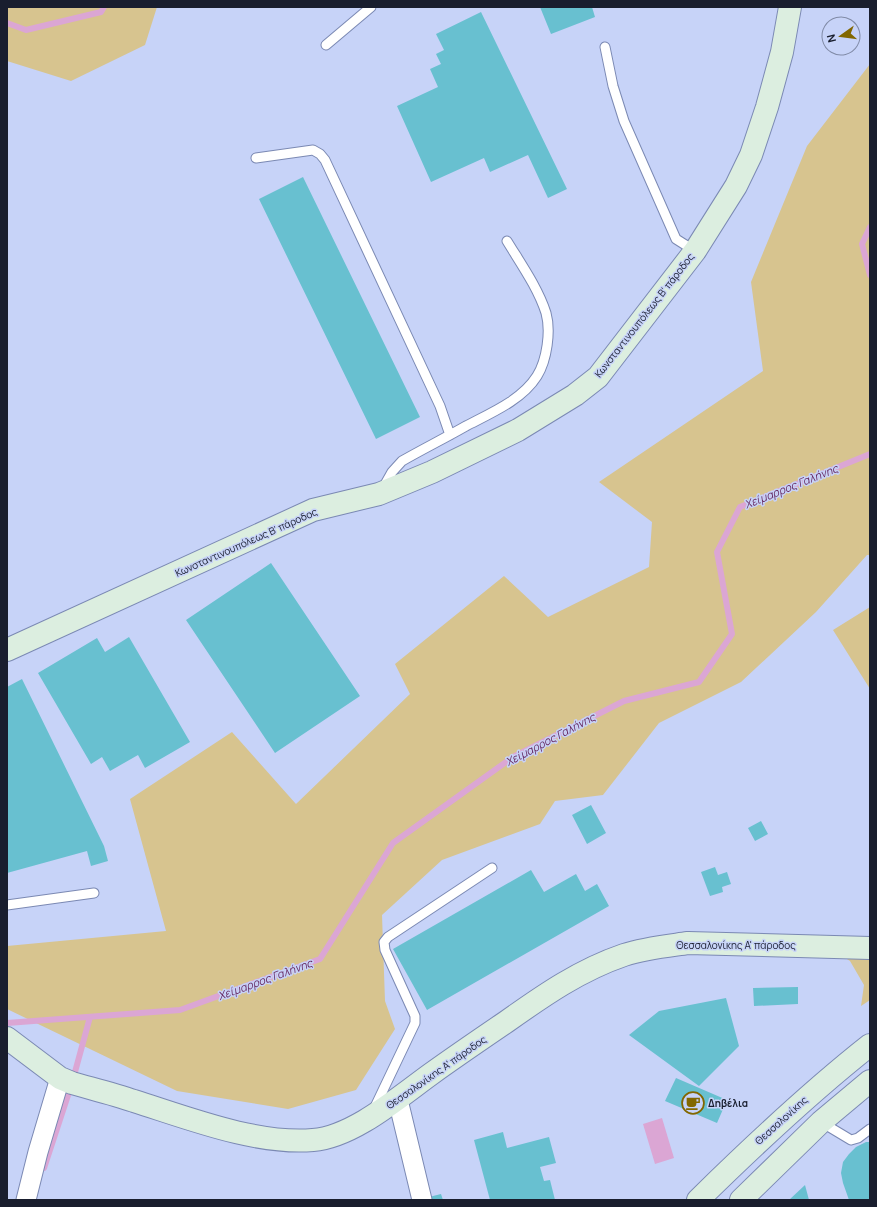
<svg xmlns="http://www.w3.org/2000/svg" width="877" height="1207" viewBox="0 0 877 1207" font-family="Manrope,sans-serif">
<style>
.green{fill:#d7c48f}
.water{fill:#dba6d4}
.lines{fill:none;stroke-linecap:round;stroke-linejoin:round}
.stream{stroke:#dba6d4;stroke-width:6}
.building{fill:#68c0d0}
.lane-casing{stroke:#7b89b3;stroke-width:11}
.street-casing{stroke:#7b89b3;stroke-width:21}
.secondary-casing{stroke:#7b89b3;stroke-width:24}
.lane{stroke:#fff;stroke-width:9}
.street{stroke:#fff;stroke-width:19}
.secondary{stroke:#dceee0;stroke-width:22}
.labels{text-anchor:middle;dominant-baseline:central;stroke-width:3;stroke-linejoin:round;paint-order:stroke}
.street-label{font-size:10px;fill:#191e2e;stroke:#c7d3f8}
.poi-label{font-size:10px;font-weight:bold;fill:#191e2e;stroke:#c7d3f8;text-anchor:start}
.water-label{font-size:11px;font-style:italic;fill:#672962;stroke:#c7d3f8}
</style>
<rect width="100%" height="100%" fill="#c7d3f8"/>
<path class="green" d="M 7,7 L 157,7 L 145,45 L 71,81 L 7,61 Z
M 870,64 L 870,555 L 867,555 L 816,612 L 741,682 L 659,723 L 603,795 L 555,801 L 540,824 L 442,860 L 382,915 L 385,1001 L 395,1029 L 356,1090 L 288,1109 L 177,1091 L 7,1009 L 7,946 L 166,931 L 130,799 L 232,732 L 296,804 L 410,694 L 395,664 L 504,576 L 548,617 L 649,567 L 652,522 L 599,482 L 763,371 L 751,282 L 807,146 Z
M 870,607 L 870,689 L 833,630 Z
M 839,954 L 870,959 L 870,1000 L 861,1006 L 864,985 L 850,961 Z"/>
<path class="water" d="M 662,1118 L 674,1158 L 655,1164 L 643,1124 Z"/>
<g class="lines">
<path class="stream" d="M 7,23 L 26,30 L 101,12 L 104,7
M 870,227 L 862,244 L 870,275
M 7,1023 L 180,1010 L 320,959 L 393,843 L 513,757 L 624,701 L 699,682 L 732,634 L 717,552 L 740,507 L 870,454
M 44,1168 L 72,1083 L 90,1017"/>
</g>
<path class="building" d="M 540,7 L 592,7 L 595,17 L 551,34 Z
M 481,12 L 567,189 L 548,198 L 528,155 L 490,172 L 484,158 L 431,182 L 397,106 L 438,87 L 430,69 L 441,64 L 436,54 L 444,50 L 436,34 Z
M 303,177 L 420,417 L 376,439 L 259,199 Z
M 271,563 L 360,696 L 275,753 L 186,620 Z
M 129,637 L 190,742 L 145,768 L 138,755 L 110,771 L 102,757 L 91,764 L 38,673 L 97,638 L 105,652 Z
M 22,679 L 104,846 L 108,861 L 91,866 L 87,851 L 7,873 L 7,687 Z
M 591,805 L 606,833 L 587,844 L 572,815 Z
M 761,821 L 768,834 L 755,841 L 748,828 Z
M 715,867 L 718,875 L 727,872 L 731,884 L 722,887 L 723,892 L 710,896 L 701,872 Z
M 531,870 L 544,892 L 576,874 L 585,891 L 597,884 L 609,906 L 427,1010 L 393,949 Z
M 798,987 L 798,1004 L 754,1006 L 753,988 Z
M 726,998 L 739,1046 L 699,1086 L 629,1035 L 659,1011 Z
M 676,1078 L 727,1100 L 717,1123 L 665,1101 Z
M 503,1132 L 507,1148 L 549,1137 L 556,1163 L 540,1167 L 544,1181 L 550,1180 L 555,1200 L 490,1200 L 474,1140 Z
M 866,1142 L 870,1142 L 870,1200 L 849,1200 L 843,1183 L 841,1173 L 843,1162 L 849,1154 L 856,1147 Z
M 805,1185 L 809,1200 L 789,1200 Z
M 441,1194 L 443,1200 L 429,1200 L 429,1197 Z"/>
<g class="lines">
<g class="lane-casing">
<path id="lane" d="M 326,45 L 371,7
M 605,47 L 613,86 L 624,121 L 676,239 L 695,251
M 256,158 L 313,150 L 320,154 L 325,160 L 440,406 L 450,435
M 383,488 L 392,472 L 402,461 C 423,449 445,438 466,426 C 491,413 522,400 537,376 C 547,360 551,331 546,313 C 538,288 521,264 507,241
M 7,905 L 94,893
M 374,1109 L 415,1023 L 415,1016 L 385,950 L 384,942 L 388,937 L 492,868
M 821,1122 L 851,1140 L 858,1138 L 870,1129"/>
</g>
<g class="street-casing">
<path id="street" d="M 398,1100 L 422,1200
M 26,1200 L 38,1152 L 60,1078"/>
</g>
<g class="secondary-casing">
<path id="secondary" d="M 7,650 L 313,510 L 379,494 L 432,472 L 518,430 L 575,395 L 598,377 L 695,251 L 736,186 L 751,155 L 767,107 L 782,52 L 790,7
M 7,1038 L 60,1078 L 72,1083 C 93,1089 114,1094 134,1101 C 188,1118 257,1145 313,1140 C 353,1137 399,1097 431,1074 C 456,1056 481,1039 506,1022 C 544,995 580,970 624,955 C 645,948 667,946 688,943 L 870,948
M 698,1200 C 753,1146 809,1093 870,1045
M 741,1200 L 821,1122 L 870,1081"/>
</g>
<use href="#lane" class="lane"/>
<use href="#street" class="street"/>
<use href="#secondary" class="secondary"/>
</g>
<defs>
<g id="cafe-ring" transform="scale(1.15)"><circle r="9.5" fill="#c7d3f8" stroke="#826700" stroke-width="1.5"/><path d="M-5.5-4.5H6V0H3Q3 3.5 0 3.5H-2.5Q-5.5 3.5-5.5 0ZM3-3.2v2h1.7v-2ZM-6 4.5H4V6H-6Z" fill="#826700"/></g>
</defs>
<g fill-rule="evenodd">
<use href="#cafe-ring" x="693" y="1103"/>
</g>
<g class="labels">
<g class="street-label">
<text transform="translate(644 315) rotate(-52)">Κωνσταντινουπόλεως Β' πάροδος</text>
<text transform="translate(246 542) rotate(-24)">Κωνσταντινουπόλεως Β' πάροδος</text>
<text x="736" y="945">Θεσσαλονίκης Α' πάροδος</text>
<text transform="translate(436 1072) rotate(-35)">Θεσσαλονίκης Α' πάροδος</text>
<text transform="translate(781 1120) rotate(-42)">Θεσσαλονίκης</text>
</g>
<g class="poi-label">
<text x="708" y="1103">Δηβέλια</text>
</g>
<g class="water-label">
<text transform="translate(791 486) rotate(-22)">Χείμαρρος Γαλήνης</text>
<text transform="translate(550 739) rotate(-28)">Χείμαρρος Γαλήνης</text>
<text transform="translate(265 979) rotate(-20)">Χείμαρρος Γαλήνης</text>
</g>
</g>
<rect width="877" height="1207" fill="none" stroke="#191e2e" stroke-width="16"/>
<g transform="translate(841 36) rotate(256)"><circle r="19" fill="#c7d3f8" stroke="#818ba7"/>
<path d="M0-3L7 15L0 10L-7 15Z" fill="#826700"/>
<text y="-6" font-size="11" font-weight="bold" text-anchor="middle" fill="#191e2e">N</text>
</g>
</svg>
